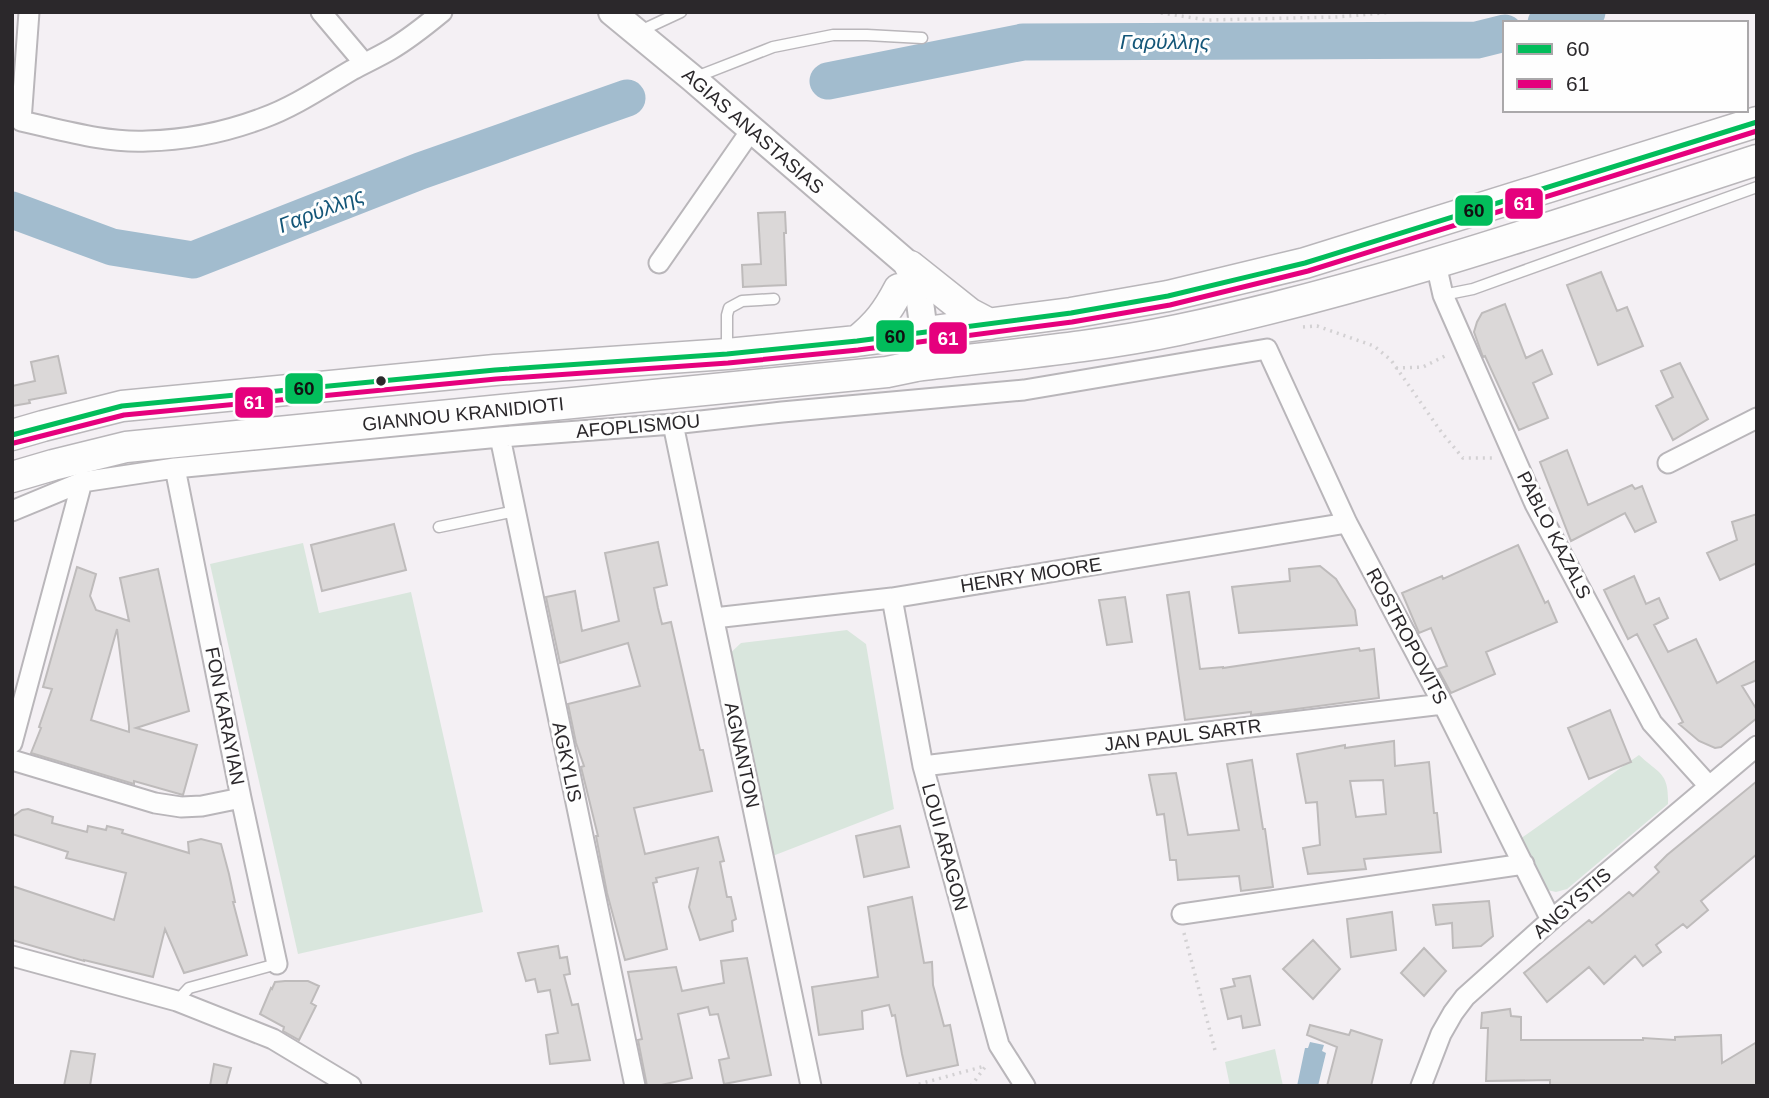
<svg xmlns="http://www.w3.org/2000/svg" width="1769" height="1098" viewBox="0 0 1769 1098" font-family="Arial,sans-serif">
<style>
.green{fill:#d9e6dd}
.water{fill:#a2bcce}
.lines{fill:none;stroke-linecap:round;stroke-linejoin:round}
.river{stroke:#a2bcce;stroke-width:37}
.building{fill:#dbd8d8;stroke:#bebbbb;stroke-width:2;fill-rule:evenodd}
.lane-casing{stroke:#b9b6ba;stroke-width:13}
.street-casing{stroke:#b9b6ba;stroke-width:23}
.secondary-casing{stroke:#b9b6ba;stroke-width:30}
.primary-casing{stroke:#b9b6ba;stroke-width:33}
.path{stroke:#d3d1d3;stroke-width:3.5;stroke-dasharray:2 5;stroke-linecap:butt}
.lane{stroke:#fdfdfd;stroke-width:10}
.street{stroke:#fdfdfd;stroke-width:19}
.secondary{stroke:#fdfdfd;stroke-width:26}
.primary{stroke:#fdfdfd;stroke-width:30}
.bus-1-casing{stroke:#fefefe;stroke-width:10}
.bus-2-casing{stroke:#fefefe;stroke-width:10}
.bus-1{stroke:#02bd5b;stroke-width:5}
.bus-2{stroke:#e5007d;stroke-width:5}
.bus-dot{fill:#2b282b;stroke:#fefefe;stroke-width:2.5}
.labels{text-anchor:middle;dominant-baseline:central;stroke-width:6;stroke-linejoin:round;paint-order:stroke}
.street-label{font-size:19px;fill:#2b282b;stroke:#fefefe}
.water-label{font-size:21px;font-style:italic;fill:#145678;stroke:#fefefe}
.line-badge{stroke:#fefefe;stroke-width:2.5}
.badge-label{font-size:19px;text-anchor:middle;font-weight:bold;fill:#fff}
.pale-badge-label{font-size:19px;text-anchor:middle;font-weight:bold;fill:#111}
</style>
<rect width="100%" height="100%" fill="#f4f0f4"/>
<path class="green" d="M 303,543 L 319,613 L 411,592 L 483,912 L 298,954 L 210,564 Z
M 847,630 L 866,644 L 894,809 L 770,857 L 725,658 L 741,643 Z
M 1639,755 C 1659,774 1669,772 1668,804 L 1567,889 L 1556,892 L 1543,889 L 1520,839 Z
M 1275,1049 L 1283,1086 L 1230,1086 L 1225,1062 Z"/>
<path class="water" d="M 1310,1042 L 1324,1045 L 1322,1051 L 1326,1053 L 1318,1086 L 1297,1086 L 1305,1048 L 1308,1048 Z"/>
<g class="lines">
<path class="river" d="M 1546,23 L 1587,12
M 828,81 L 1023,42 L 1477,40 L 1505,33
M 12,210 L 112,247 L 193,260 L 420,171 L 627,98"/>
</g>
<path class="building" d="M 785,212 L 786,233 L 784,233 L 786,285 L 743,287 L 742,265 L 761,264 L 758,213 Z
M 1601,272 L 1617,311 L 1627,307 L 1643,346 L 1598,365 L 1567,285 Z
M 1505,304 L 1526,358 L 1542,350 L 1552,374 L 1533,383 L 1548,418 L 1519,430 L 1485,356 L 1483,357 L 1474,332 L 1477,322 L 1482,313 Z
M 58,356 L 66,393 L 29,400 L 30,403 L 12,406 L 12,386 L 35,381 L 31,362 Z
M 1680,363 L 1708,419 L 1673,440 L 1656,406 L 1673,397 L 1661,371 Z
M 1567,450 L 1588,505 L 1632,485 L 1635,489 L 1642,486 L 1656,522 L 1635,532 L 1625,513 L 1571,541 L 1540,462 Z
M 1757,514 L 1757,563 L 1720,580 L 1707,553 L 1737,540 L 1732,522 Z
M 394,524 L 406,570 L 322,591 L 311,545 Z
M 658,542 L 667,585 L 654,588 L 658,608 L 662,624 L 671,622 L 700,750 L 703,750 L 712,791 L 634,808 L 645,854 L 718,837 L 724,861 L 720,862 L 727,897 L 731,897 L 736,919 L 732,921 L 733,931 L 700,940 L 689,907 L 698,868 L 656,878 L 657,882 L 653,883 L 667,949 L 625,960 L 607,893 L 596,836 L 598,836 L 581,767 L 584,766 L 576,743 L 568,704 L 640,686 L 628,643 L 560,663 L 546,597 L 575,591 L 582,631 L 619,621 L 605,553 Z
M 1518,545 L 1545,603 L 1548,601 L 1557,622 L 1486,652 L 1495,674 L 1451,693 L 1438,669 L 1447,666 L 1431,628 L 1419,633 L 1402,593 L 1442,576 L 1443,579 Z
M 1320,566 L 1336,579 L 1355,610 L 1357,625 L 1239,633 L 1232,587 L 1290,581 L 1289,569 Z
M 77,567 L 96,574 L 90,596 L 96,610 L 129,621 L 120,578 L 158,569 L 189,711 L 136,728 L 197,745 L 183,795 L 134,781 L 134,784 L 31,753 L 41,728 L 39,727 L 52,689 L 43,687 ZM 117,629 L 129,726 L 129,732 L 91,720 Z
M 1634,576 L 1646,604 L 1659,598 L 1668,618 L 1654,625 L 1668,652 L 1696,639 L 1717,683 L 1757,660 L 1757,680 L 1742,686 L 1757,710 L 1757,718 L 1721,747 L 1715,748 L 1699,741 L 1679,724 L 1683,722 L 1637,634 L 1628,639 L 1618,619 L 1604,590 Z
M 1189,592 L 1200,669 L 1223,667 L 1223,668 L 1359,648 L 1360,651 L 1374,649 L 1379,698 L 1251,715 L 1251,712 L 1185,720 L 1167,595 Z
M 1125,597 L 1132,642 L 1107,645 L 1099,600 Z
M 1610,710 L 1631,762 L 1589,779 L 1568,728 Z
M 1394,741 L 1395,766 L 1429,762 L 1434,813 L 1437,813 L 1441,852 L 1364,859 L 1366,869 L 1308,874 L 1303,848 L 1320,845 L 1317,802 L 1306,803 L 1297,754 L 1345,745 L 1345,748 ZM 1383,780 L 1386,814 L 1356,817 L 1350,781 Z
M 1252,760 L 1263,829 L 1265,829 L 1273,887 L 1241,891 L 1239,876 L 1178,880 L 1176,860 L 1170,860 L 1164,814 L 1157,815 L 1149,775 L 1176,773 L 1188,835 L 1239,830 L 1227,764 Z
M 1757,781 L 1757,854 L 1701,901 L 1708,910 L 1687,928 L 1683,924 L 1656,945 L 1661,952 L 1643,966 L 1635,956 L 1604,984 L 1589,967 L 1547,1002 L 1524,973 L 1589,920 L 1592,923 L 1629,892 L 1633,896 L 1659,872 L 1655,867 L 1667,855 Z
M 28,809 L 53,817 L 52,823 L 87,832 L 88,826 L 106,830 L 107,826 L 123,830 L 122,833 L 189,853 L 188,842 L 201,839 L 221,844 L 229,874 L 235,902 L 233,902 L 247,955 L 184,973 L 165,929 L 153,977 L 84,960 L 84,961 L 12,940 L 12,886 L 114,920 L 126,873 L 66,858 L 68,852 L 12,834 L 12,817 L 22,810 Z
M 900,826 L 909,867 L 864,877 L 856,836 Z
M 912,897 L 924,963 L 932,962 L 933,985 L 944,1026 L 950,1025 L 958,1065 L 907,1076 L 902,1054 L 895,1015 L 892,1016 L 889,1005 L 862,1011 L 863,1029 L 819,1035 L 812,987 L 878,977 L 868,907 Z
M 1489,901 L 1493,936 L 1481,946 L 1453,948 L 1452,923 L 1436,925 L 1433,905 Z
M 1392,912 L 1396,950 L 1351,957 L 1347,919 Z
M 1313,940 L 1340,969 L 1313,999 L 1283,969 Z
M 558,946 L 560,958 L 567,957 L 570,974 L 564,975 L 572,1005 L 578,1004 L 590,1060 L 550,1064 L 546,1035 L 558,1033 L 550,990 L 538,992 L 535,979 L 526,981 L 518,953 Z
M 1424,948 L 1446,971 L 1424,996 L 1401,973 Z
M 747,958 L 771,1075 L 724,1084 L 719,1060 L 729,1058 L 718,1014 L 710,1015 L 708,1007 L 678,1014 L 692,1078 L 657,1086 L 647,1086 L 638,1040 L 642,1039 L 628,972 L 676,967 L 682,991 L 724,983 L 721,961 Z
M 1250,976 L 1260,1025 L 1243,1028 L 1241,1016 L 1228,1019 L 1221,989 L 1235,986 L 1233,979 Z
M 285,981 L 308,981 L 319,986 L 311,1003 L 316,1006 L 299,1040 L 283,1031 L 284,1027 L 260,1014 L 271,988 L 272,989 L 275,982 Z
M 1510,1009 L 1511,1016 L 1521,1017 L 1521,1040 L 1643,1040 L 1643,1038 L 1675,1040 L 1675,1037 L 1721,1035 L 1722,1063 L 1757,1042 L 1757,1086 L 1550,1086 L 1550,1080 L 1486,1081 L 1488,1028 L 1481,1028 L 1482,1013 Z
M 1310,1025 L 1349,1035 L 1351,1030 L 1382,1040 L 1371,1086 L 1327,1086 L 1337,1047 L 1307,1035 Z
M 71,1051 L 95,1054 L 90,1086 L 64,1086 Z
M 214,1064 L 231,1068 L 226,1086 L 210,1086 Z"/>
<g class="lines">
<g class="lane-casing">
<path id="lane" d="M 638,32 L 681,12
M 696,77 L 773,47 L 833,35 L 867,35 L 922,38
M 1443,295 L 1473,289 L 1757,187
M 727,351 L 727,315 L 729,308 L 742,301 L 774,299
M 439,527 L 515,511
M 177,1001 L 189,988 L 277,964"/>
</g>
<g class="street-casing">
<path id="street" d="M 29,12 L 21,121 C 62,130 105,143 147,141 C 186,140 226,132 263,118 C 294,107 323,87 352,70 C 365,63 378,57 390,50 C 409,39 425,26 442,12
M 321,12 L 364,63
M 659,263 L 752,129
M 1436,264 L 1443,295 L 1535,504 L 1652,723 L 1709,786
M 673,424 L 811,1086
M 500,437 L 635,1086
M 1668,463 L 1757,418
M 175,468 L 241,798 L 277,964
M 12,511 L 82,482 L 175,468 L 500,437 L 673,424 L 782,412 L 1024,390 L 1267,349 L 1347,523 L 1443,704 L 1551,920
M 892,598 L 923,766 L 999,1045 L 1025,1086
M 714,618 L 892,598 L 1347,523
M 12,743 L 82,482
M 12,760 L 155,803 L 181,807 L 202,806 L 241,798
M 923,766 L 1443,704
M 1182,914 L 1524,864
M 12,956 L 177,1001 L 273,1039 L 351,1086
M 1421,1086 L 1441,1034 L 1453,1013 L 1465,997 L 1551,920 L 1757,746"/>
</g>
<g class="secondary-casing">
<path id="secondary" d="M 612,12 L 692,78 L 910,266 L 917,280 L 924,332 L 916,366"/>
</g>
<g class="primary-casing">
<path id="primary" d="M 910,266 L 969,313 L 990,324
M 857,341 C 877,325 887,312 899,289
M 12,435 L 43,426 L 122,406 L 495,370 L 727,354 L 857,341 L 1071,313 L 1168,296 L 1305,263 L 1757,122
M 12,477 L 53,465 L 126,447 L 887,372 L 916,366 C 1004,355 1092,348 1178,330 C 1375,288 1566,222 1757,160"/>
</g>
<path class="path" d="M 1154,12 L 1208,20 L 1337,17 L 1394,12
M 1303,327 L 1317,326 L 1374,346 L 1391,360 L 1442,433 L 1463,458 L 1496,458
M 1396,368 L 1423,367 L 1445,356 L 1447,353
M 1184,933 L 1216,1054
M 912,1086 L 985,1066
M 971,1086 L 985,1067"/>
<use href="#lane" class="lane"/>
<use href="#street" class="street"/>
<use href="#secondary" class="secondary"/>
<use href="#primary" class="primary"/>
<g class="bus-1-casing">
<path id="bus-1" d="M 12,435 L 122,406 L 495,370 L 727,354 L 857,341 L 1071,313 L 1168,296 L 1305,263 L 1757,122"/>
</g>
<g class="bus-2-casing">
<path id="bus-2" d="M 14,443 L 124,415 L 496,379 L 728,363 L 858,350 L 1072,322 L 1170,305 L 1308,271 L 1757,131"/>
</g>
<use href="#bus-1" class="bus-1"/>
<use href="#bus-2" class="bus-2"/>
</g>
<circle class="bus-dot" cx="381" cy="381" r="6"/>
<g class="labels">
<g class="street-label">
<text transform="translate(753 131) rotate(41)">AGIAS ANASTASIAS</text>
<text transform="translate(463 414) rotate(-6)">GIANNOU KRANIDIOTI</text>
<text transform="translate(638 426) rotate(-5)">AFOPLISMOU</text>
<text transform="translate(1554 535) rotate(63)">PABLO KAZALS</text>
<text transform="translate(1031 575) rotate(-9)">HENRY MOORE</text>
<text transform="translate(1407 636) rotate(62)">ROSTROPOVITS</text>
<text transform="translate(225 716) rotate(79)">FON KARAYIAN</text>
<text transform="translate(1183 735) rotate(-7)">JAN PAUL SARTR</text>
<text transform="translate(742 755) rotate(78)">AGNANTON</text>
<text transform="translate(567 762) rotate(78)">AGKYLIS</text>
<text transform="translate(945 847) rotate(75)">LOUI ARAGON</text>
<text transform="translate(1572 903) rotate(-41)">ANGYSTIS</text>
</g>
<g class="water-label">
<text x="1165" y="41">Γαρύλλης</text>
<text transform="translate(321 210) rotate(-21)">Γαρύλλης</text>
</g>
</g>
<g class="line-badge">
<rect x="1504" y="187" width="40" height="33" rx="7" fill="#e5007d"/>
<rect x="1454" y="194" width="40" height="33" rx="7" fill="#02bd5b"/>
<rect x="875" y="319" width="40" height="34" rx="7" fill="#02bd5b"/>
<rect x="928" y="321" width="40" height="34" rx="7" fill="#e5007d"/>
<rect x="284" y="372" width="40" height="33" rx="7" fill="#02bd5b"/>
<rect x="234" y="386" width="40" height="33" rx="7" fill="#e5007d"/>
</g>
<g class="badge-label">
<text x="1524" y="210">61</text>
<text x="948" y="345">61</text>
<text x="254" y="409">61</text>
</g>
<g class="pale-badge-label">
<text x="1474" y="217">60</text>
<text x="895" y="343">60</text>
<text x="304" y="395">60</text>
</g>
<rect width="1769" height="1098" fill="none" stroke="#2b282b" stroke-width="28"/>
<rect x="1503" y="21" width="245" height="91" fill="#fefefe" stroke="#aaa8aa" stroke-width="2"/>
<rect x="1517" y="44" width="35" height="10" fill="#02bd5b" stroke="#aaa8aa" stroke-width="2"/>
<text x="1566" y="56" font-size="21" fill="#2b282b">60</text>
<rect x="1517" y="79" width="35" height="10" fill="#e5007d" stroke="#aaa8aa" stroke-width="2"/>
<text x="1566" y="91" font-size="21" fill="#2b282b">61</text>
</svg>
